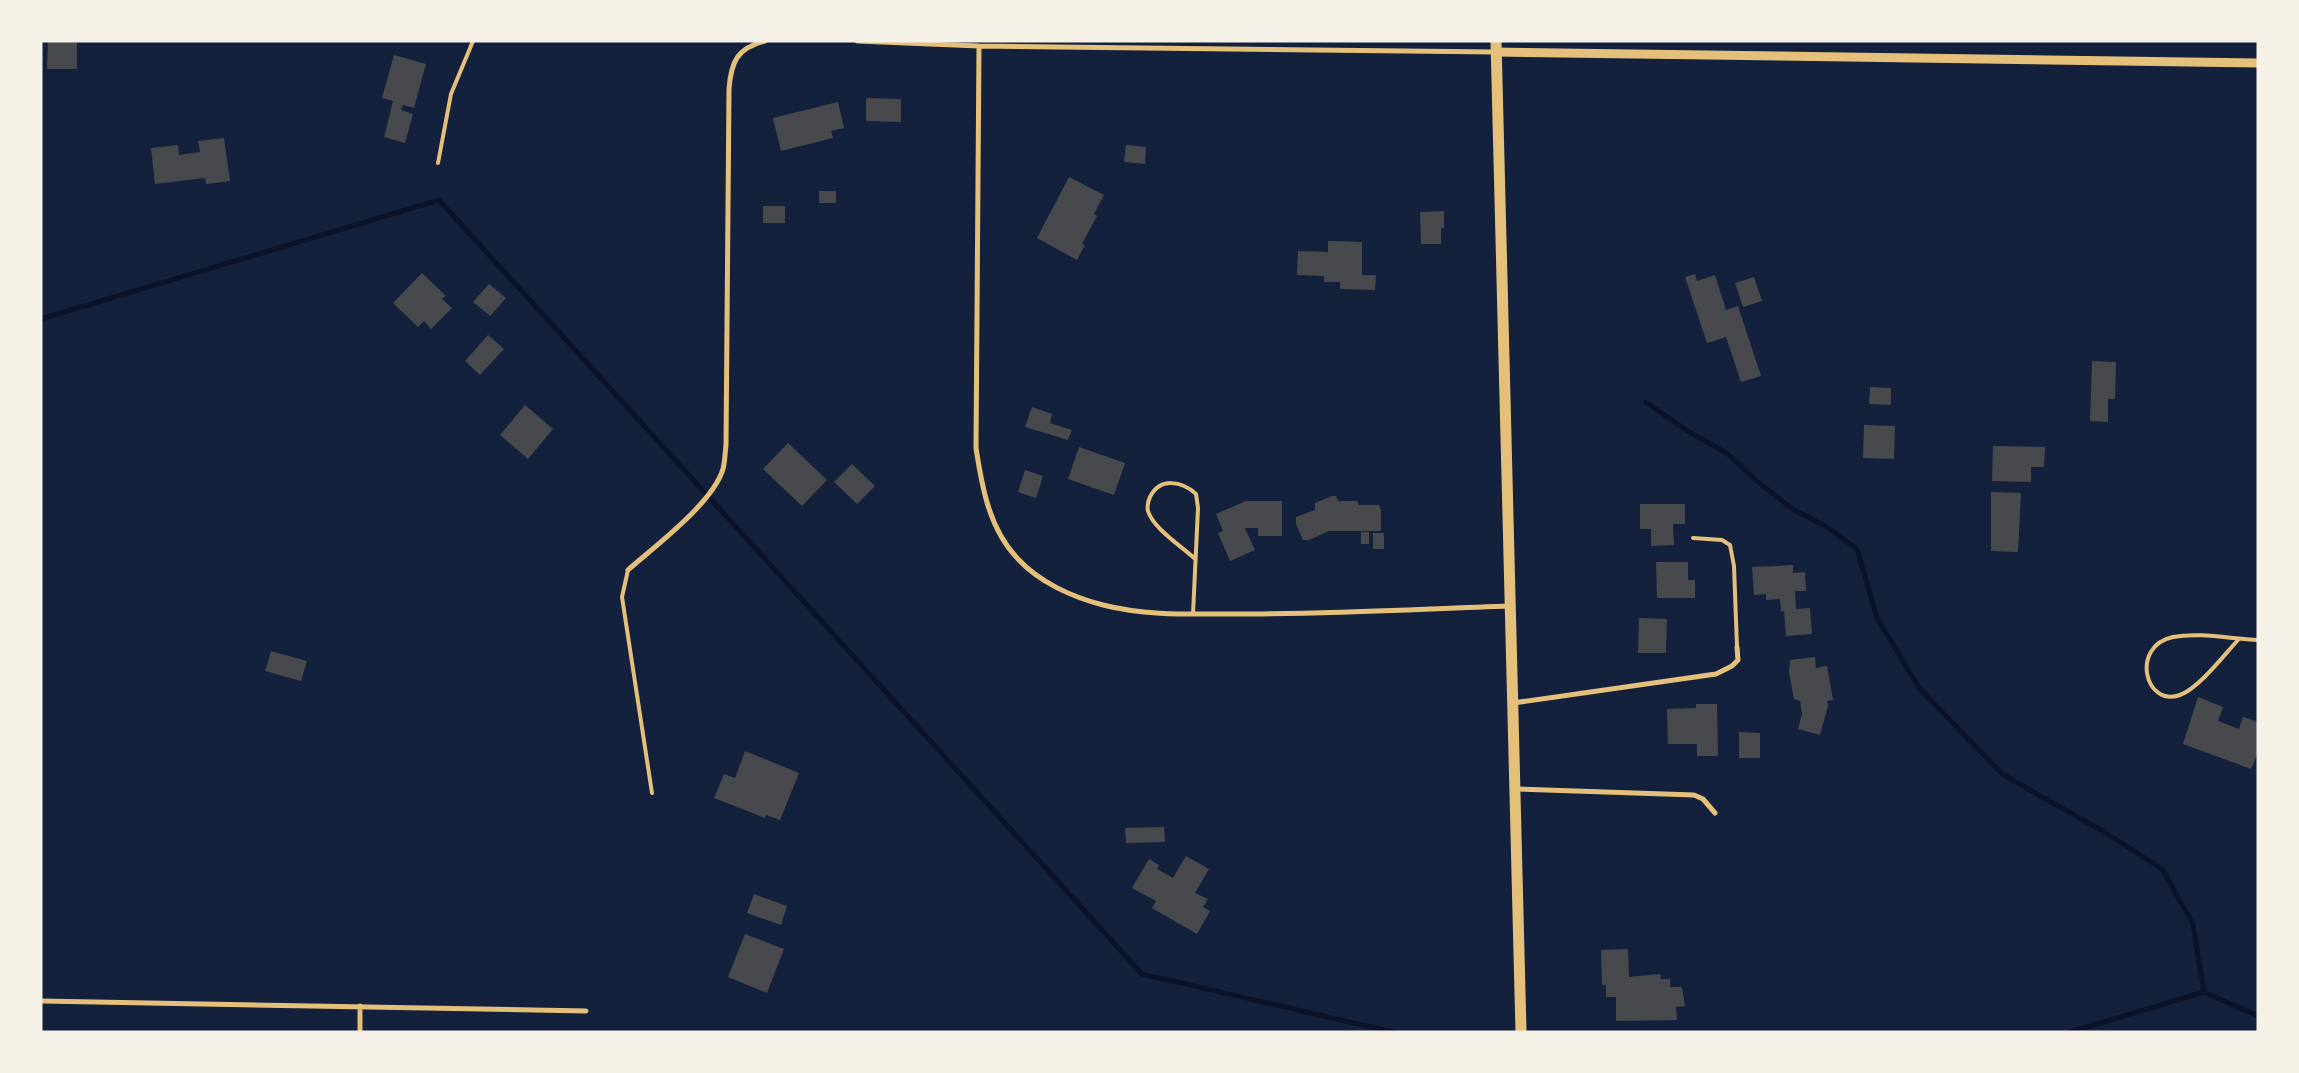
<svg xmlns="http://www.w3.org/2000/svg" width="2299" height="1073" viewBox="0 0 2299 1073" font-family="'IBM Plex Sans',sans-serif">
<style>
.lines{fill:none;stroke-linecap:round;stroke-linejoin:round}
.stream{stroke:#0b132b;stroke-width:5}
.building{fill:#48494c}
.service{stroke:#e5c07b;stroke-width:4}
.minor{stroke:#e5c07b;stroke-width:5}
.tertiary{stroke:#e5c07b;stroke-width:9}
.primary{stroke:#e5c07b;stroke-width:11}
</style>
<rect width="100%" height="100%" fill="#14213d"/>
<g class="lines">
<path class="stream" d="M 41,319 L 439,200 L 1142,974 L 1393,1032
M 1646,402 L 1686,430 L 1728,454 L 1759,483 L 1794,510 L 1827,527 L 1857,549 L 1877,618 L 1919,688 L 2002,774 L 2106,833 L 2162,869 L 2193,924 L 2204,992 L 2258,1016
M 2070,1032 L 2204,992"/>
</g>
<path class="building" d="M 48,41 L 77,41 L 77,69 L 47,69 Z
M 394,55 L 426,64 L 414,108 L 403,105 L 401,110 L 413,114 L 405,143 L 384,137 L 393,101 L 382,98 Z
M 866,98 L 901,99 L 901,122 L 866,121 Z
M 838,102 L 844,128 L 831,131 L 833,138 L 781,151 L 773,118 Z
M 224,138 L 230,181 L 206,184 L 205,178 L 155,184 L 151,148 L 178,145 L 179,155 L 200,152 L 198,141 Z
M 1126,145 L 1146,147 L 1145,164 L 1124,162 Z
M 1069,177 L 1104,195 L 1094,214 L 1097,216 L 1082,244 L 1085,245 L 1077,260 L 1037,238 Z
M 819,191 L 836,191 L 836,203 L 819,203 Z
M 763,206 L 785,206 L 785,223 L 763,223 Z
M 1444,211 L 1444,228 L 1441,228 L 1441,244 L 1421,244 L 1420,212 Z
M 1328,241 L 1362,242 L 1362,275 L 1376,275 L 1375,290 L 1340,289 L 1340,282 L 1324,282 L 1324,276 L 1297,275 L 1298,251 L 1328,252 Z
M 422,273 L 446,296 L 442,299 L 452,308 L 431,329 L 424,321 L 418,327 L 393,303 Z
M 1695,274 L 1697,281 L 1715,275 L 1726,310 L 1738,306 L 1761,376 L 1741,382 L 1726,337 L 1707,343 L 1685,277 Z
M 1754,277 L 1762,301 L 1743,307 L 1735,283 Z
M 489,284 L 506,298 L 490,316 L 473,302 Z
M 488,335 L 504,349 L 480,375 L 465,361 Z
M 2092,361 L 2116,362 L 2115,399 L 2108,399 L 2108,422 L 2090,421 Z
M 1870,387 L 1891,388 L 1891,405 L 1869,404 Z
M 525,405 L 553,429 L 528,459 L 500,435 Z
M 1032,407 L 1052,414 L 1050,423 L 1072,430 L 1068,440 L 1025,427 Z
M 1864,425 L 1895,426 L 1894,459 L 1863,458 Z
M 788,443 L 827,480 L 802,506 L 763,469 Z
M 1993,446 L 2045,447 L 2044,467 L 2031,467 L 2031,482 L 1992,481 Z
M 1079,447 L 1125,463 L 1114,495 L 1068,479 Z
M 852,464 L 875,486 L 857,504 L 834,482 Z
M 1025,470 L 1043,476 L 1036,498 L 1018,492 Z
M 1991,492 L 2021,493 L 2018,552 L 1991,551 Z
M 1332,496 L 1336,496 L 1338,501 L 1357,501 L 1359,505 L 1379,505 L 1381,510 L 1381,531 L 1329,531 L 1309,540 L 1303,540 L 1296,524 L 1296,517 L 1315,510 L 1315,503 Z
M 1246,501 L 1282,501 L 1282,536 L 1258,536 L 1258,528 L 1245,528 L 1255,550 L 1230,561 L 1218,533 L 1223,531 L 1216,514 Z
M 1640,504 L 1685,504 L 1685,524 L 1673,524 L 1674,545 L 1651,546 L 1651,529 L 1640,529 Z
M 1361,532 L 1369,532 L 1369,544 L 1361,544 Z
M 1373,533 L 1384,533 L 1384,549 L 1373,549 Z
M 1656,562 L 1688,562 L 1688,580 L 1695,580 L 1695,598 L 1657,598 Z
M 1793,565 L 1793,573 L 1805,572 L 1806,591 L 1795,591 L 1796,609 L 1810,608 L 1812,634 L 1786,636 L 1784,611 L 1781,611 L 1780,599 L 1766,600 L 1766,594 L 1754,595 L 1752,567 Z
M 1639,618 L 1667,619 L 1666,653 L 1638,653 Z
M 271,651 L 307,661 L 301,681 L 265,671 Z
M 1815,657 L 1816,668 L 1827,666 L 1833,700 L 1827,701 L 1828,706 L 1820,735 L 1798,729 L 1802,714 L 1800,701 L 1794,699 L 1789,672 L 1790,660 Z
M 2198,697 L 2223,707 L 2218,721 L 2239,729 L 2243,717 L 2258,722 L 2258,752 L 2251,769 L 2183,744 Z
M 1696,704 L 1717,704 L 1718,756 L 1697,756 L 1697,744 L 1668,744 L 1667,709 L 1696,708 Z
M 1739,732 L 1760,733 L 1760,758 L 1739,758 Z
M 745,751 L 799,773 L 780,820 L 766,815 L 765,818 L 714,798 L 724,774 L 735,778 Z
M 1164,827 L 1165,842 L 1126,843 L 1125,828 Z
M 1186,856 L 1209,869 L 1195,893 L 1208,899 L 1203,907 L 1210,911 L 1197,934 L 1152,908 L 1156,901 L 1132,888 L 1149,859 L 1159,865 L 1157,869 L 1173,878 Z
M 754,894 L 787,906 L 781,925 L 747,913 Z
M 745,934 L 784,949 L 767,993 L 728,977 Z
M 1628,949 L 1629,977 L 1660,974 L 1661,979 L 1670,979 L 1670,987 L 1682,987 L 1685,1006 L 1676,1007 L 1677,1020 L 1616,1021 L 1616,997 L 1606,997 L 1606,985 L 1602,985 L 1601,950 Z"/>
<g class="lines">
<path class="service" d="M 438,163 L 451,94 L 473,41
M 1693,538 L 1722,540 L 1730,545 L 1734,566 L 1737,647
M 628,570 L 622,597 L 652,793
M 1193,614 L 1198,508 L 1196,494 C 1182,481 1160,477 1150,497 C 1148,501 1147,506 1148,511 C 1153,528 1181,546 1194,558
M 2238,640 C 2224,655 2199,688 2180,695 C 2145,708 2130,646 2173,637 C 2200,632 2231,639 2258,640"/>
<path class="minor" d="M 857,41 L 979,46 L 1496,52
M 979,46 L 976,448 C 982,487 989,529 1018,559 C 1039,582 1072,597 1103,605 C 1146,616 1190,614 1234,614 C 1326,614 1418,609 1510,606
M 628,570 C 655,546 713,503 723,469 C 725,461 725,453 726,445 L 729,89 C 731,62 737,48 765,41
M 1513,703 L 1716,674 L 1732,666 L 1738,660 L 1737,647
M 1515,789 L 1694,795 L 1703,799 L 1715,813
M 41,1001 L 586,1011
M 360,1032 L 360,1006"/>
<path class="tertiary" d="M 1496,52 L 2258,63"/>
<path class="primary" d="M 1496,41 L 1521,1032"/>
</g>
<rect width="2299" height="1073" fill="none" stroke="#f6f1e7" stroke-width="85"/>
</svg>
